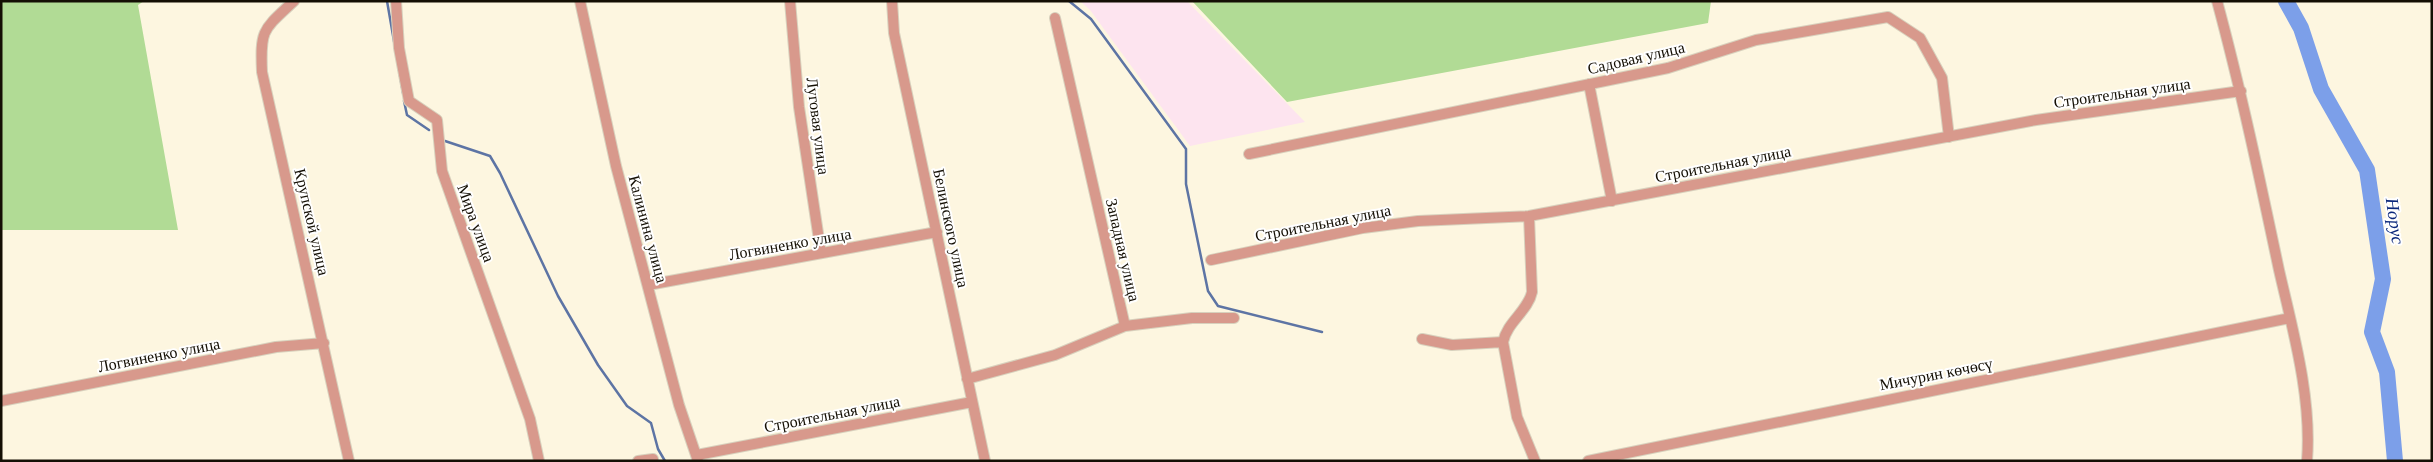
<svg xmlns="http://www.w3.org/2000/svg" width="2433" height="462" viewBox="0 0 2433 462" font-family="'Times New Roman',serif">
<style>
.industrial{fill:#fde4ef}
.green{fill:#b1db95}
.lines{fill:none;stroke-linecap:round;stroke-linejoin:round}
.stream{stroke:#5d74a4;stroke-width:2.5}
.river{stroke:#7c9fe9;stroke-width:16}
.minor-casing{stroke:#d8d1bd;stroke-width:12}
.minor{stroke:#d8998c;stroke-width:10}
.labels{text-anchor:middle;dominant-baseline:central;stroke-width:4;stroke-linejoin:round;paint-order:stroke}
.street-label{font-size:16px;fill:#140f04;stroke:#fff}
.water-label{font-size:18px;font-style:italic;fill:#0a277b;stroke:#fff}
</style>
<rect width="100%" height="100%" fill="#fdf6e0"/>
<path class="industrial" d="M 1080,1 L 1187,1 L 1305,122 L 1190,146 L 1090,10 Z"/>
<path class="green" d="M 1,1 L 144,1 L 138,5 L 178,230 L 1,230 Z
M 1192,1 L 1711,1 L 1708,23 L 1287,102 Z"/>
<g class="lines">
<path class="stream" d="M 387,1 L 403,93
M 1069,1 L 1091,19 L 1186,149 L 1186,184 L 1208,291 L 1218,306 L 1322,332
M 404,101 L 407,115 L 429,130
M 445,141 L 490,156 L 500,173 L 558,296 L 598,365 L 627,406 L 651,423 L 658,449 L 665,461"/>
<path class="river" d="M 2286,1 L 2301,28 L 2321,89 L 2367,170 L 2383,279 L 2372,332 L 2387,372 L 2395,461"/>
<g class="minor-casing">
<path id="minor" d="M 294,1 C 263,30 260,29 262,72 L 349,461
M 396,1 L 399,48 L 409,101 L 437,120 L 442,171 L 530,419 L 539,461
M 580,1 L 616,166 L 679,405 L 698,461
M 790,1 L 799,107 L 821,253
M 892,1 L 894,33 L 985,461
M 2217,1 C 2241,90 2260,180 2279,270 C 2293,331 2312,398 2307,461
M 1589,84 L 1612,201
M 1249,154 L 1668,68 L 1756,40 L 1888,17 L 1920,38 L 1942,78 L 1949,137
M 1529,216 L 1532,292 C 1528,311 1507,322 1503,342 L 1517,417 L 1535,461
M 1211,260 L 1363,228 L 1418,221 L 1529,216 L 2036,120 L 2241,91
M 648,285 L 937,232
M 1125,326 L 1192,318 L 1234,318
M 1422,339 L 1452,345 L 1503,342
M 967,379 L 1055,355 L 1125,326 L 1055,18
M 1,401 L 276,347 L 324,343
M 697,455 L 972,402
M 638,461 L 653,459
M 1588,461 L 2290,318"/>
</g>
<use href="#minor" class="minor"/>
</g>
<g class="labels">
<g class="street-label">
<text transform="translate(1636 58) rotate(-13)">Садовая улица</text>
<text transform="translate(2122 93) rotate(-8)">Строительная улица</text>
<text transform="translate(818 126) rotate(83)">Луговая улица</text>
<text transform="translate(1723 164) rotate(-11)">Строительная улица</text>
<text transform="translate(312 222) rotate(77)">Крупской улица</text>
<text transform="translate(476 223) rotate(70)">Мира улица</text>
<text transform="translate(1323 223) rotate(-11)">Строительная улица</text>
<text transform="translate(951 228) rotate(78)">Белинского улица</text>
<text transform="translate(648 229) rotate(75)">Калинина улица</text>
<text transform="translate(790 244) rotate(-10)">Логвиненко улица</text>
<text transform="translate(1123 250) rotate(77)">Западная улица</text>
<text transform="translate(159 355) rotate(-11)">Логвиненко улица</text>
<text transform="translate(1936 374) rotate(-11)">Мичурин көчөсү</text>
<text transform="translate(832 414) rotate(-11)">Строительная улица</text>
</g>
<g class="water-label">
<text transform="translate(2395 221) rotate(82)">Норус</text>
</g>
</g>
<rect width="2433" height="462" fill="none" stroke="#140f04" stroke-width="5"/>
</svg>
